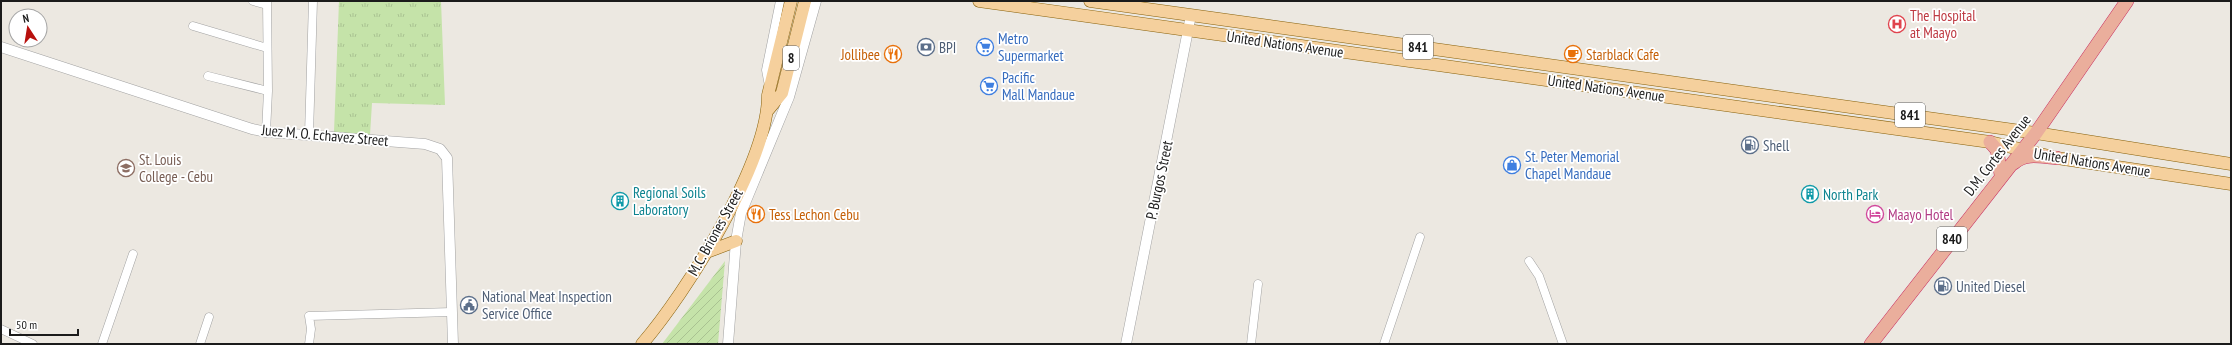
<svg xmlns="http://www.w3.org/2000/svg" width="2232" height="345" viewBox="0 0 2232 345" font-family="'PT Sans Narrow',sans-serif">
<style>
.grass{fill:url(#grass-tufts)}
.garden{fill:url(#garden-furrows)}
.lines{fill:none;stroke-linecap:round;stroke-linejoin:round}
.minor-casing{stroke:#a2a2a2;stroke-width:9}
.tertiary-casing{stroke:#a2a2a2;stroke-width:11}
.primary-casing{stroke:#87600a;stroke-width:13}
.trunk-casing{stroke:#c82f61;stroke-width:14}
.minor{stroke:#fff;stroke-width:8}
.tertiary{stroke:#fff;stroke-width:10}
.primary{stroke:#f5d09d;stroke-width:12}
.trunk{stroke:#eaae9c;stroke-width:13}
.labels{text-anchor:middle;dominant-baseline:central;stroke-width:3.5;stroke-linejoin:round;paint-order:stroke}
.shield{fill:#fff;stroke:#5f5f5f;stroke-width:1}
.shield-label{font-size:14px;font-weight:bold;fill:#1b1b1b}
.health-label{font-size:15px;fill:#be3a42;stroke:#fff;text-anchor:start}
.shop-label{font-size:15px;fill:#366cbe;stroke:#fff;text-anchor:start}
.street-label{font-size:15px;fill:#1b1b1b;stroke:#fff}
.service-label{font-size:15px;fill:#4e5e75;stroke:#fff;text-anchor:start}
.food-label{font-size:15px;fill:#c56008;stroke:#fff;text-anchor:start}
.education-label{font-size:15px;fill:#785e54;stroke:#fff;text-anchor:start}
.culture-label{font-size:15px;fill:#0d838f;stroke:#fff;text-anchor:start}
.hotel-label{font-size:15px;fill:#b23c85;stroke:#fff;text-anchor:start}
</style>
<defs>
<pattern id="grass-tufts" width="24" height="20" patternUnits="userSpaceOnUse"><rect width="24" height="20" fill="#c5e3a9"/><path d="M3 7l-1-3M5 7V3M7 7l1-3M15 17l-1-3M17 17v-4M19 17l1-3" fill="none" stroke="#a9c291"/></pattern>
<pattern id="garden-furrows" width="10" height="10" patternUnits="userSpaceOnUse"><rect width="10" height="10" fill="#c5e3a9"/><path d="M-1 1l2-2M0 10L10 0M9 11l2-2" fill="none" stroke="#a9c291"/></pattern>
</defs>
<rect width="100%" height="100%" fill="#ece8e1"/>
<path class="grass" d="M 339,1 L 441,1 L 445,105 L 372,103 L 370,135 L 334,132 Z"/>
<path class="garden" d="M 725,261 L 718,344 L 662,344 Z"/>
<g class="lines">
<g class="minor-casing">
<path id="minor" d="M 253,1 L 267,5
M 193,26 L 267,48
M 208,76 L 268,91
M 769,86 L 766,70 L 780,1
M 266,132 L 268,91 L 267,1
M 309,134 L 313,1
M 1529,261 L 1539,276 L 1563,344
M 1,329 L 33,344
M 102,344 L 133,254
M 200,344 L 209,317
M 309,344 L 311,329 L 309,316 L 452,312
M 1251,344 L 1258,284
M 1384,344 L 1420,237"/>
</g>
<g class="tertiary-casing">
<path id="tertiary" d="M 1,47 L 252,129 L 266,132 L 425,144 L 440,149 L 447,158 L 453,344
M 728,344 L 736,241 L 741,213 L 789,97 L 816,1
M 1126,344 L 1191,15"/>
</g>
<g class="primary-casing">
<path id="primary" d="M 979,1 L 1990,142 L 2057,158 L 2231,184
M 1090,1 L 2036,133 L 2231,164
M 768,110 L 782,93 L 805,1
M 707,252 L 736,241
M 642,344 C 686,293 768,163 768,95 L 791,1"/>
</g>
<g class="trunk-casing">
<path id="trunk" d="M 1990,142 L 1997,150 L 2001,175
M 2014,163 C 2026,152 2042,157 2057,158
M 1871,344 L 2036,133 L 2127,1"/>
</g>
<use href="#minor" class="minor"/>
<use href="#tertiary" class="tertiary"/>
<use href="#primary" class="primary"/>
<use href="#trunk" class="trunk"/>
</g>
<defs>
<g id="hospital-ring" transform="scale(0.9)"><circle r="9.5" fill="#fff" stroke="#e0444e" stroke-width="1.5"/><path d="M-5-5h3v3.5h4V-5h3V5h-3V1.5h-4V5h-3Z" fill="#e0444e"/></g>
<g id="bank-ring" transform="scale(0.9)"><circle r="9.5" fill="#fff" stroke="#5c6f8a" stroke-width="1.5"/><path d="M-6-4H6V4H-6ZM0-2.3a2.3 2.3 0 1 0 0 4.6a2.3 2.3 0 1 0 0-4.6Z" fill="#5c6f8a"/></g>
<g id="supermarket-ring" transform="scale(0.9)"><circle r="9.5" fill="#fff" stroke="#3f7fe0" stroke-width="1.5"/><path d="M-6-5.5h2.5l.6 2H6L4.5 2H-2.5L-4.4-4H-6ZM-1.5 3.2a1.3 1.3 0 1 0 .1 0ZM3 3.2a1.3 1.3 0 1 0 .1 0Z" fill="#3f7fe0"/></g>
<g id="restaurant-ring" transform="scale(0.9)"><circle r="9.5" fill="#fff" stroke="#e8710a" stroke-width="1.5"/><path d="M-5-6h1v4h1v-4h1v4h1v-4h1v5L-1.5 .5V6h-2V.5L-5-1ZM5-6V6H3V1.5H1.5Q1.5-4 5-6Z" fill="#e8710a"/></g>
<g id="cafe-ring" transform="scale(0.9)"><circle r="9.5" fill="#fff" stroke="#e8710a" stroke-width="1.5"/><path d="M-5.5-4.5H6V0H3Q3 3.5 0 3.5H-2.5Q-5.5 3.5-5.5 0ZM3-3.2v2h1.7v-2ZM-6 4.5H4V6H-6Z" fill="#e8710a"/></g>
<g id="fuel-ring" transform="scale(0.9)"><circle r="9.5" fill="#fff" stroke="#5c6f8a" stroke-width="1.5"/><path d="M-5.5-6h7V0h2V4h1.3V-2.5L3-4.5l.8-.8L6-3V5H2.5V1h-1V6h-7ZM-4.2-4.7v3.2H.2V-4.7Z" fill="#5c6f8a"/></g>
<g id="shop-ring" transform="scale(0.9)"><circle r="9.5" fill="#fff" stroke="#3f7fe0" stroke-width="1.5"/><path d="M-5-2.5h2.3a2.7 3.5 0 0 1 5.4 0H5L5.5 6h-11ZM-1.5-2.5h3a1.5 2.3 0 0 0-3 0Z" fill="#3f7fe0"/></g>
<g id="university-ring" transform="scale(0.9)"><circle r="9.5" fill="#fff" stroke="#8d6e63" stroke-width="1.5"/><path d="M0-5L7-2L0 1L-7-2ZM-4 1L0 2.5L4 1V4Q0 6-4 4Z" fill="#8d6e63"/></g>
<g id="building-ring" transform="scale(0.9)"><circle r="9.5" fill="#fff" stroke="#0f9aa8" stroke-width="1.5"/><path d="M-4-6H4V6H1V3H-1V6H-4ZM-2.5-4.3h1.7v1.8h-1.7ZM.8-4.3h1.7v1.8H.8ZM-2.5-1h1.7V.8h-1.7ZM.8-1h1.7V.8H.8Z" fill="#0f9aa8"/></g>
<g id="hotel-ring" transform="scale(0.9)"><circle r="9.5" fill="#fff" stroke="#d1479c" stroke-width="1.5"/><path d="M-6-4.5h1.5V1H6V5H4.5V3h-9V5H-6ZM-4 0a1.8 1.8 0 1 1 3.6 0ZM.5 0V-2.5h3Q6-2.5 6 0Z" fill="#d1479c"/></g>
<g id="civic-ring" transform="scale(0.9)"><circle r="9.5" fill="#fff" stroke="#5c6f8a" stroke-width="1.5"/><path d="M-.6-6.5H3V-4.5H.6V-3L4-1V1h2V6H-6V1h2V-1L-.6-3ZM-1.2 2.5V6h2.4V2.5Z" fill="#5c6f8a"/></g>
</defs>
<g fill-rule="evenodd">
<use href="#hospital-ring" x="1897" y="24"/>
<use href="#bank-ring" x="926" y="47"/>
<use href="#supermarket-ring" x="985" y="47"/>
<use href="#restaurant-ring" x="893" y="54"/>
<use href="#cafe-ring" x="1573" y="54"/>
<use href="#supermarket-ring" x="989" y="86"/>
<use href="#fuel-ring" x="1750" y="145"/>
<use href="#shop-ring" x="1512" y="165"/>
<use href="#university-ring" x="126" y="168"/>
<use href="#building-ring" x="1810" y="194"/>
<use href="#building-ring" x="620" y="201"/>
<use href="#restaurant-ring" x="756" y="214"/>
<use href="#hotel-ring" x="1875" y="214"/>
<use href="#fuel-ring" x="1943" y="286"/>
<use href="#civic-ring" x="469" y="305"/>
</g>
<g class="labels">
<g class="shield">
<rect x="1403" y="35" width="30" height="24" rx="3"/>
<rect x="783" y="46" width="16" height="24" rx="3"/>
<rect x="1895" y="103" width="30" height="24" rx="3"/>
<rect x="1937" y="227" width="30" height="24" rx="3"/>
</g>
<g class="shield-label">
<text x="1418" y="47">841</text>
<text x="791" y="58">8</text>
<text x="1910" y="115">841</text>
<text x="1952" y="239">840</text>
</g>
<g class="health-label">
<text x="1910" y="15">The Hospital<tspan x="1910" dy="17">at Maayo</tspan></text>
</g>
<g class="shop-label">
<text x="998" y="38">Metro<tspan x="998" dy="17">Supermarket</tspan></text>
<text x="1002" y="77">Pacific<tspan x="1002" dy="17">Mall Mandaue</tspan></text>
<text x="1525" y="156">St. Peter Memorial<tspan x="1525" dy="17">Chapel Mandaue</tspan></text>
</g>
<g class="street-label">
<text transform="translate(1285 44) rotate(8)">United Nations Avenue</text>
<text transform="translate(1606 88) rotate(8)">United Nations Avenue</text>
<text transform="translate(325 135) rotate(5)">Juez M. O. Echavez Street</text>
<text transform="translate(1997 155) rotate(-52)">D.M. Cortes Avenue</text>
<text transform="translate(2092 162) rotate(9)">United Nations Avenue</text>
<text transform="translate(1159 180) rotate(-78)">P. Burgos Street</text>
<text transform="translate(715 232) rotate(-61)">M.C. Briones Street</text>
</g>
<g class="service-label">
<text x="939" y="47">BPI</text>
<text x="1763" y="145">Shell</text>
<text x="1956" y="286">United Diesel</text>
<text x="482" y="296">National Meat Inspection<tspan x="482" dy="17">Service Office</tspan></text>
</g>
<g class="food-label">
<text x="880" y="54" text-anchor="end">Jollibee</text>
<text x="1586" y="54">Starblack Cafe</text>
<text x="769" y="214">Tess Lechon Cebu</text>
</g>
<g class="education-label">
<text x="139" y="159">St. Louis<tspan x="139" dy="17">College - Cebu</tspan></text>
</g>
<g class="culture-label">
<text x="633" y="192">Regional Soils<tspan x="633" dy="17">Laboratory</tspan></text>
<text x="1823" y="194">North Park</text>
</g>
<g class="hotel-label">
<text x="1888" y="214">Maayo Hotel</text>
</g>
</g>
<rect width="2232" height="345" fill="none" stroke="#1b1b1b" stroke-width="4"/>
<g transform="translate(28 28) rotate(348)"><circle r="19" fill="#ffffff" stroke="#a4a4a4"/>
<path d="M0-3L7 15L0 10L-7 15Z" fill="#b8100d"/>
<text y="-6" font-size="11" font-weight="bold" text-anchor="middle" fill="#1b1b1b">N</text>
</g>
<path d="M10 329v6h68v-6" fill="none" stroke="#1b1b1b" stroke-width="2"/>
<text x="16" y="329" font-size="12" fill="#1b1b1b" stroke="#ffffff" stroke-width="3" paint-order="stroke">50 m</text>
</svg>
